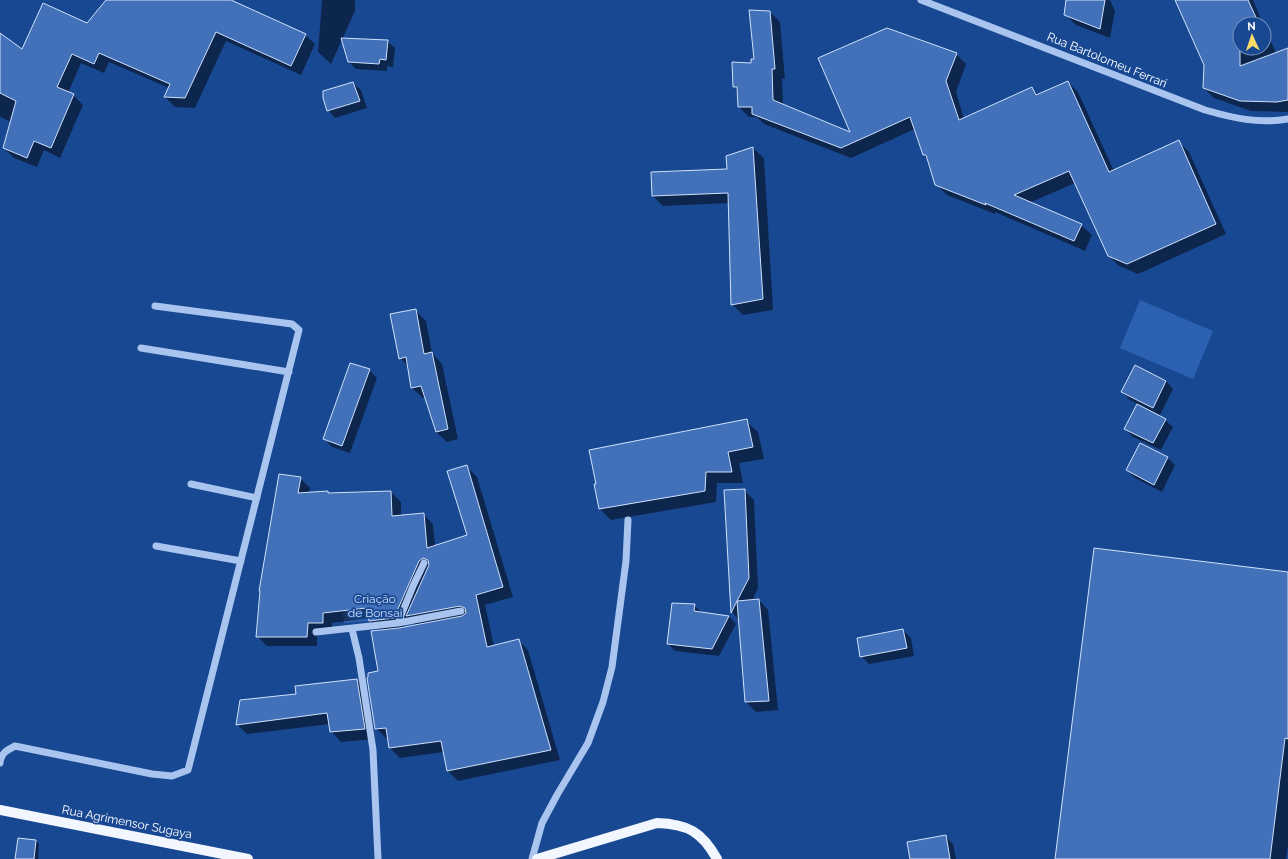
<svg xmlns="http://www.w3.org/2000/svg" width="1288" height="859" viewBox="0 0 1288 859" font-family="Raleway,sans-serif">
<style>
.green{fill:#2c61b1}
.shadow{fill:#0007;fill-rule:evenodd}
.building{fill:#4271ba;stroke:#d0e1fb}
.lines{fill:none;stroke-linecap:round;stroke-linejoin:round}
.minor{stroke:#a9c5ef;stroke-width:7}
.major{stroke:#f2f6ff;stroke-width:10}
.labels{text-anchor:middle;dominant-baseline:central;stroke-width:3.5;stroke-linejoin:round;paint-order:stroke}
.street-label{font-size:12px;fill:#fff;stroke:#194893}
.park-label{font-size:12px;fill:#d0e1fb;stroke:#194893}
</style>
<rect width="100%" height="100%" fill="#194893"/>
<path class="green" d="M 1140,300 L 1213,331 L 1193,379 L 1120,348 Z
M 389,591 L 392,619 L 344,623 L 341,596 Z"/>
<path class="shadow" d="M 107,0 L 228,0 L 305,35 L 315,44 L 301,75 L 226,41 L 195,108 L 175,107 L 165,97 L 169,88 L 109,62 L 104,73 L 81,63 L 68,93 L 73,95 L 83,105 L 60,158 L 44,150 L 37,167 L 14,158 L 4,148 L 11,122 L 0,117 L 0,34 L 22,51 L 88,24 Z
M 322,0 L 355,0 L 355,11 L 331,64 L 318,52 Z
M 1067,0 L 1110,0 L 1115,11 L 1110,38 L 1076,25 L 1065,14 Z
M 1176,0 L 1253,0 L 1263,24 L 1240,24 L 1240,48 L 1264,48 L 1264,25 L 1276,53 L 1288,49 L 1288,112 L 1251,111 L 1214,98 L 1204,88 L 1205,65 Z
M 770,12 L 780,22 L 785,79 L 782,78 L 783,105 L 852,134 L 956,54 L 966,64 L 956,92 L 964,119 L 1032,89 L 1039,95 L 1068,82 L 1078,92 L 1114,171 L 1179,142 L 1189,152 L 1226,234 L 1138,274 L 1119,266 L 1108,255 L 1075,183 L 1029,203 L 1081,225 L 1092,235 L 1085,251 L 995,212 L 995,214 L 947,195 L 936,184 L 928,159 L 924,155 L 915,129 L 851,158 L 764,124 L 757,117 L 749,117 L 739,107 L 738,92 L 734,87 L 755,60 Z
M 387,41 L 395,48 L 393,67 L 387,66 L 387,71 L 356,69 L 349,62 Z
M 353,83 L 361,90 L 367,108 L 335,118 L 328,110 Z
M 753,148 L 764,158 L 773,310 L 743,315 L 732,304 L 729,203 L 663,206 L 653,196 L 728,170 L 727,157 Z
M 415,310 L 426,321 L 432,353 L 442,364 L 458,439 L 447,442 L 436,432 L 426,398 L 423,398 L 412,388 L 408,366 L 400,358 Z
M 1135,366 L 1166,381 L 1173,389 L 1160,415 L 1130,400 L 1122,392 Z
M 369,370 L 377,378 L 350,453 L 332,447 L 325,439 Z
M 1165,420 L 1173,427 L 1161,450 L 1133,437 L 1125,429 Z
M 746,421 L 758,432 L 764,459 L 739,463 L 743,483 L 717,483 L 716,502 L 611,520 L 600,509 Z
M 1168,458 L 1175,465 L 1162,492 L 1135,478 L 1127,470 Z
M 467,467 L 477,477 L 513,597 L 485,605 L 494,646 L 518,640 L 528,650 L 560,760 L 458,781 L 448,771 L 444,752 L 400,758 L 390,748 L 389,738 L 386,738 L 376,728 L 381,631 L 370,621 L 370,618 L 332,623 L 332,633 L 317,633 L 317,646 L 267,646 L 257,636 L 260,591 L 300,478 L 310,488 L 309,493 L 391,492 L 401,502 L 401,516 L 423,514 L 433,524 L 435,546 L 468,536 ZM 409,618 L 417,626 L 404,628 Z
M 744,490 L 754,500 L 758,588 L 752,601 L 759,600 L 768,610 L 778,710 L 756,712 L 746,702 L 739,620 L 732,612 L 725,491 Z
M 1288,573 L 1288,845 L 1286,859 L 1056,859 Z
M 694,605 L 702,613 L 729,616 L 736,624 L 719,656 L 675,651 L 668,644 Z
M 903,630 L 911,638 L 914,656 L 869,664 L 861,656 Z
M 357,680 L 367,690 L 375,739 L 341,742 L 331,731 L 330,724 L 247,734 L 237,724 L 297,695 Z
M 946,837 L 953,844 L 956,859 L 911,859 Z
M 36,841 L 39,844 L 38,859 L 16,859 Z"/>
<path class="building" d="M 106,0 L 231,0 L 306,34 L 291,66 L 216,32 L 185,98 L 164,97 L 170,84 L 99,53 L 94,64 L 72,54 L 57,87 L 74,94 L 51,148 L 34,141 L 27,158 L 3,148 L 16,101 L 0,93 L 0,33 L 22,49 L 43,3 L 87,23 Z
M 1066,0 L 1105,0 L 1100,29 L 1064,15 Z
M 1175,0 L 1248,0 L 1259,24 L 1240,24 L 1240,66 L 1288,48 L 1288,100 L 1277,102 L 1240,101 L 1203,88 L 1204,65 Z
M 749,10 L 770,11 L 775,69 L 772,69 L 773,100 L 850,132 L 818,58 L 887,28 L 957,53 L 946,81 L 959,120 L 1032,87 L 1036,95 L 1068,81 L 1109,172 L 1179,140 L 1216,224 L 1127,264 L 1108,256 L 1069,171 L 1014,195 L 1082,224 L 1074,241 L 985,203 L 986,205 L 935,185 L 926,155 L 923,155 L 910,117 L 841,148 L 752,114 L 752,107 L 738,107 L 737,87 L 733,87 L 732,62 L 751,63 L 751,59 L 754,59 Z
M 341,38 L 388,40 L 386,60 L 380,59 L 379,64 L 348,62 Z
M 353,82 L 360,101 L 327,111 L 323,98 L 323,91 Z
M 753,147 L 763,299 L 731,305 L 728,193 L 652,196 L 651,172 L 727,169 L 726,156 Z
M 416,309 L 424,354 L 432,352 L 448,429 L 436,432 L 421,386 L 411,388 L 406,357 L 399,359 L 390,314 Z
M 350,363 L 370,369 L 342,446 L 323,439 Z
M 1135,365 L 1166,381 L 1153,408 L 1121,392 Z
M 1137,404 L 1166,419 L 1153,443 L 1124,429 Z
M 747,419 L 753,447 L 728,452 L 732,472 L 706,472 L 705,491 L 599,509 L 594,484 L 596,484 L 589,450 Z
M 1140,443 L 1168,457 L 1154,485 L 1126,470 Z
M 467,465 L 503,587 L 476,595 L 487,647 L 519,639 L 551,750 L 447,771 L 441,741 L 389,748 L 386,728 L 375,729 L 367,678 L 368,677 L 368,673 L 378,671 L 371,631 L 399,628 L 462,616 L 466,613 L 465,608 L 460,606 L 406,616 L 429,565 L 428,560 L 423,558 L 419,561 L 394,618 L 369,621 L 367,608 L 323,613 L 323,623 L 308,623 L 307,637 L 256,637 L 260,591 L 259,591 L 279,474 L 301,477 L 298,493 L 328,491 L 328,493 L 391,491 L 392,516 L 424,513 L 427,548 L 467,535 L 447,471 Z
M 745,489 L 749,578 L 737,601 L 759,599 L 769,701 L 745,702 L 737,601 L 731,613 L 724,490 Z
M 1094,548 L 1288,572 L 1288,739 L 1285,738 L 1270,859 L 1055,859 Z
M 672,603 L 695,604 L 694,611 L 729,616 L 712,649 L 667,644 Z
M 903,629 L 907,648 L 860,657 L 857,638 Z
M 357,679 L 365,729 L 330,732 L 327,713 L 236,725 L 240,700 L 296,694 L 295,686 Z
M 946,835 L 950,859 L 910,859 L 907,842 Z
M 18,838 L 36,840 L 34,859 L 15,859 Z"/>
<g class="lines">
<path class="minor" d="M 921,0 L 1205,110 C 1233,118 1258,124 1288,119
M 141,348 L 289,372
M 191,484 L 257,498
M 156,546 L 241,561
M 398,623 L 413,586 L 424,563
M 352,629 L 359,658 L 373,750 L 378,859
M 316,632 L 398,623 L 461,611
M 0,763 C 1,753 7,750 15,746 L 152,774 L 172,776 L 188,770 L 299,330 L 292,324 L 155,306
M 532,859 L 542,823 L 557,795 L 588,743 L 603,702 L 612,667 L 626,561 L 628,520"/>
<path class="major" d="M 0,810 L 248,859
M 537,859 L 657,823 C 688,824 702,832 717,859"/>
</g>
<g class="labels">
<g class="street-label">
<text transform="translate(1107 60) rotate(22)">Rua Bartolomeu Ferrari</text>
<text transform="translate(127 822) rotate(11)">Rua Agrimensor Sugaya</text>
</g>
<g class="park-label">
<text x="375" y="599">Criação<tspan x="375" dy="14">de Bonsai</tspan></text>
</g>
</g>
<g transform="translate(1252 36) rotate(357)"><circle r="19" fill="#194893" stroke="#7591be"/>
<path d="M0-3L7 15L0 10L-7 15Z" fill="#ffdb68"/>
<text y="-6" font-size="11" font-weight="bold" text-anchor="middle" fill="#ffffff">N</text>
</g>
</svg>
